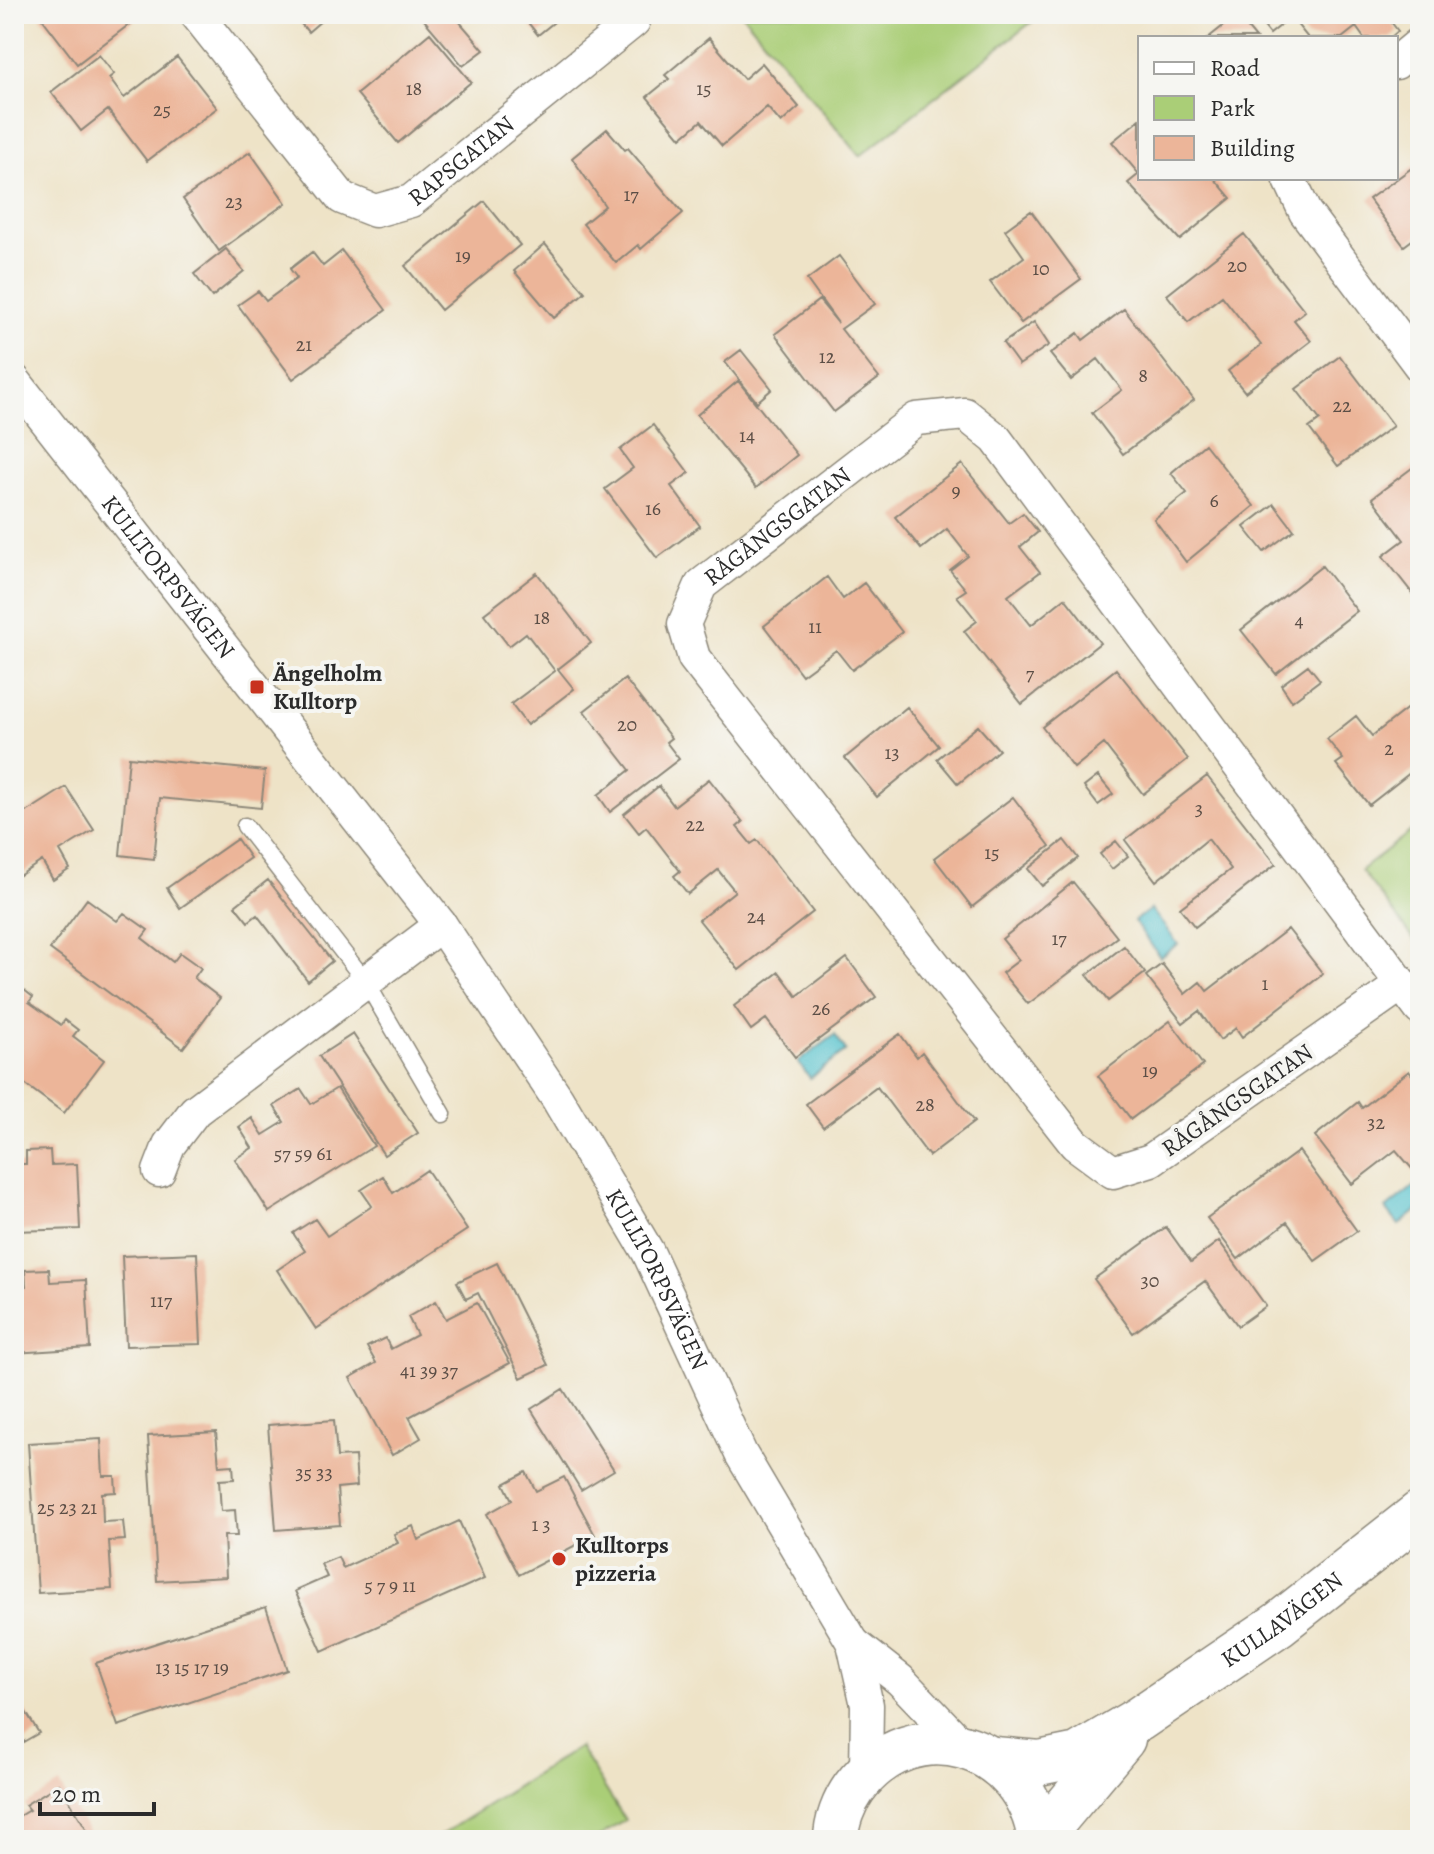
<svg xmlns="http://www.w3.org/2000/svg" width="1434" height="1854" viewBox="0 0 1434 1854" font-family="Alegreya,serif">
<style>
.green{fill:#aace77;stroke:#6a7c51;stroke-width:2}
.water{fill:#55c2cd;stroke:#40767c;stroke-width:2}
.building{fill:#ecb599}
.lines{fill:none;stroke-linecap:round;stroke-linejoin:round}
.lane-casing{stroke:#8c8779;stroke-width:19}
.street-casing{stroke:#8c8779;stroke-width:35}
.secondary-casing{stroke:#8c8779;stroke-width:47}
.lane{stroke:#fff;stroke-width:16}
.street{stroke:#fff;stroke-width:32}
.secondary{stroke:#fff;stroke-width:44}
.poi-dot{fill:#c8321e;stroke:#f6f6f2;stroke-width:3}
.labels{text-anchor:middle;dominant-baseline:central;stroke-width:8;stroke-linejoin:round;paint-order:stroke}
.number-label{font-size:20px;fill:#5b4e46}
.street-label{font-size:24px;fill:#2b2b2b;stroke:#f6f6f2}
.poi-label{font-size:24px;font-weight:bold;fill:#2b2b2b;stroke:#f6f6f2;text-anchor:start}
</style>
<rect width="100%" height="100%" fill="#f6f6f2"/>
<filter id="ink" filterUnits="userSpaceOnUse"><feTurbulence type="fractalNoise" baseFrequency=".0125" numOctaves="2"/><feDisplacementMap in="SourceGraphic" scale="16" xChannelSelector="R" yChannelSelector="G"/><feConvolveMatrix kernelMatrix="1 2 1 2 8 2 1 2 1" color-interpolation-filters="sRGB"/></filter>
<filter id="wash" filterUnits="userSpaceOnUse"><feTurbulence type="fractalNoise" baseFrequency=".006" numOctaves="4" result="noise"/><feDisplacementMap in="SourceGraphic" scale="32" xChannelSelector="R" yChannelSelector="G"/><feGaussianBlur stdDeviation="1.8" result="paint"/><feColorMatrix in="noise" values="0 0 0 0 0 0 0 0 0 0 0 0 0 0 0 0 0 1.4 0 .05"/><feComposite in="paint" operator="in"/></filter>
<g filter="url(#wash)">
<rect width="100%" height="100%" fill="#eee3c7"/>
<path class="green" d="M 742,14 L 1042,14 L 860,156 Z
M 1420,824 L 1420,947 L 1361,870 Z
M 579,1747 L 625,1820 L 594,1840 L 433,1840 Z"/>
<path class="water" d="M 1151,909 L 1178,944 L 1160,957 L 1134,921 Z
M 835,1035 L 846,1051 L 810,1078 L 798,1062 Z
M 1417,1184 L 1420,1208 L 1399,1225 L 1386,1209 Z"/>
<g id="blocks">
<path class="building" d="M 45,14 L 143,14 L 77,64 L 41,17 Z
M 293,14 L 329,14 L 308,32 Z
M 419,14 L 453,14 L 484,50 L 463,66 Z
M 521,14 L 564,14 L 538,35 Z
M 1254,14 L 1289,14 L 1291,17 L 1270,34 Z
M 1295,14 L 1385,14 L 1398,31 L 1390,38 L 1364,38 L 1356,27 L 1342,38 L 1308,38 L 1291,17 Z
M 1237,15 L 1256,38 L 1208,38 Z
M 430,33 L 471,82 L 398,143 L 357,94 Z
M 709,38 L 744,79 L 762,63 L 799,107 L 781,123 L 767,107 L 722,146 L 701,121 L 681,138 L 647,97 L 669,79 L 665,75 Z
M 99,55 L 114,74 L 109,78 L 124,98 L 177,57 L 217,108 L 147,161 L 108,110 L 81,131 L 51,92 Z
M 1140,119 L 1140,178 L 1214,178 L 1231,198 L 1180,240 L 1128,183 L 1139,174 L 1112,142 Z
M 607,129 L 625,150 L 628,148 L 683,213 L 641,249 L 638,245 L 616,263 L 583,224 L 605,206 L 572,158 Z
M 250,152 L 286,203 L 219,251 L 183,199 Z
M 1420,162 L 1420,234 L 1404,246 L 1369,199 Z
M 484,201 L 520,245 L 441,310 L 405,266 Z
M 1031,211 L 1081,279 L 1021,323 L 990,282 L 1024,257 L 1005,230 Z
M 1244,234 L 1305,311 L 1294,320 L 1311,341 L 1245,392 L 1228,371 L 1261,345 L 1222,296 L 1188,322 L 1167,295 Z
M 545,244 L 585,292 L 554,318 L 514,271 Z
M 226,249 L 244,271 L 212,297 L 194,274 Z
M 342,251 L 386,310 L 293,379 L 238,305 L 258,291 L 266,301 L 297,278 L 290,269 L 312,252 L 323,266 Z
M 839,256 L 875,304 L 841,329 L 879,378 L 834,412 L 775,334 L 819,300 L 838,323 L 807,280 Z
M 1124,309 L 1194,400 L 1123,454 L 1092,413 L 1122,390 L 1098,359 L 1071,380 L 1050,354 L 1078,333 L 1083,340 Z
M 1034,322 L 1049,345 L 1019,365 L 1003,343 Z
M 741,350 L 772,389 L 757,402 L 725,362 Z
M 1340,356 L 1393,426 L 1338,466 L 1309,428 L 1320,420 L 1296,389 Z
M 738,381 L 797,455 L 756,488 L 697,415 Z
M 653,425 L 689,473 L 671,486 L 700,526 L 657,558 L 605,489 L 633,468 L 620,450 Z
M 1205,444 L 1254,506 L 1186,562 L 1154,519 L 1187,493 L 1171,473 Z
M 1420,462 L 1420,603 L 1383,556 L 1404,540 L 1372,498 Z
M 962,464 L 1009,523 L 1023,513 L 1038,532 L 1020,547 L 1040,572 L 1008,596 L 1031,625 L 1065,598 L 1100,643 L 1022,704 L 964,631 L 977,621 L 957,596 L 966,590 L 950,570 L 968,556 L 947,529 L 921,549 L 895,517 Z
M 1274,504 L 1294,530 L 1264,552 L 1244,527 Z
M 1322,566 L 1357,611 L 1276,674 L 1241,630 Z
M 537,573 L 591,643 L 558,669 L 574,689 L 527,725 L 511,704 L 555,671 L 526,633 L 509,646 L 484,614 Z
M 827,577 L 843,599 L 864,583 L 902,632 L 852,670 L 836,650 L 802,675 L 764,626 Z
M 1308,665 L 1320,680 L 1292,701 L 1281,685 Z
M 1116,669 L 1188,759 L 1143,794 L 1104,744 L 1074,768 L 1042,727 Z
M 625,679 L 671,738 L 666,742 L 679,759 L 610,812 L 598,795 L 630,770 L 584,711 Z
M 907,707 L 939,746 L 877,797 L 845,758 Z
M 1409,707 L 1420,721 L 1420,765 L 1369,805 L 1336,764 L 1343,759 L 1327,739 L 1356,716 L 1372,736 Z
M 978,726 L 999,750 L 958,784 L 937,759 Z
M 129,757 L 265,771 L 261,808 L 160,798 L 154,859 L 120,855 Z
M 1098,776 L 1113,794 L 1098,805 L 1084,787 Z
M 1207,776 L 1276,864 L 1195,927 L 1180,908 L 1231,869 L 1208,839 L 1156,881 L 1125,840 Z
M 709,779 L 743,822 L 737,827 L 751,844 L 757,840 L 813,912 L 739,970 L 699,920 L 735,891 L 718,870 L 688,894 L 674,876 L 680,871 L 646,827 L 639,833 L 624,814 L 659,786 L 674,806 Z
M 66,787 L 94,830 L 60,851 L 70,869 L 53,880 L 42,861 L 14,879 L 14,820 Z
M 1013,797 L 1050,846 L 972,907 L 934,858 Z
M 237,839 L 250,858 L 180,908 L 167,888 Z
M 1064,840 L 1078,858 L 1042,886 L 1028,869 Z
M 1116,841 L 1128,856 L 1112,869 L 1100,854 Z
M 268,880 L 332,961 L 308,981 L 257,915 L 248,922 L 235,906 Z
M 1073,882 L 1117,937 L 1028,1004 L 1002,973 L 1019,960 L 1002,939 Z
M 87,899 L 117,921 L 124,913 L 148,930 L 142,938 L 173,962 L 180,953 L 201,968 L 194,978 L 220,998 L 183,1048 L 50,949 Z
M 1288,929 L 1323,974 L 1242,1037 L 1236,1028 L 1220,1040 L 1199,1011 L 1183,1023 L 1146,976 L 1162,964 L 1185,994 L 1200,982 L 1207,991 Z
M 1124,946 L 1145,973 L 1108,1001 L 1087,975 Z
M 847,958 L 876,997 L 795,1057 L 766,1019 L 751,1030 L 734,1006 L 779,972 L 797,996 Z
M 14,982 L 33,997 L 29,1002 L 61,1025 L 65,1020 L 78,1030 L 73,1036 L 104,1060 L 64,1113 L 14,1076 Z
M 1170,1021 L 1203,1065 L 1131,1119 L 1098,1076 Z
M 353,1034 L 418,1133 L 384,1155 L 319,1056 Z
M 900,1034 L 917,1057 L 922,1052 L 974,1122 L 929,1156 L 877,1087 L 823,1127 L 806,1104 Z
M 1409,1071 L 1420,1086 L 1420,1178 L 1396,1150 L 1352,1184 L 1315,1136 L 1358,1102 L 1362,1108 Z
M 337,1088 L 374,1146 L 269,1212 L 235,1159 L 252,1148 L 239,1127 L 252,1118 L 263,1135 L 284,1122 L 274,1106 L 301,1089 L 311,1104 Z
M 50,1150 L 51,1165 L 77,1164 L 80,1229 L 14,1231 L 14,1164 L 26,1164 L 26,1151 Z
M 1299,1151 L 1357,1231 L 1315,1261 L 1287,1222 L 1238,1259 L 1207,1218 Z
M 427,1170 L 467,1230 L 316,1329 L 277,1270 L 305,1251 L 293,1233 L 315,1219 L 327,1236 L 372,1206 L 361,1190 L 383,1176 L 393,1193 Z
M 1166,1227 L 1191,1262 L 1219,1241 L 1266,1306 L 1238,1326 L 1205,1281 L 1133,1333 L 1094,1279 Z
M 197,1253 L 201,1344 L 126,1346 L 122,1256 Z
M 497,1263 L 548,1365 L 521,1378 L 478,1293 L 466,1299 L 457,1282 Z
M 49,1269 L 50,1282 L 86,1280 L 90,1348 L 14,1353 L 14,1287 L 26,1286 L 25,1270 Z
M 436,1301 L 446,1319 L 477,1303 L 510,1363 L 409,1417 L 421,1438 L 392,1455 L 350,1378 L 376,1363 L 367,1347 L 385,1338 L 391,1349 L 417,1335 L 408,1317 Z
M 563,1389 L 614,1470 L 581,1490 L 531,1409 Z
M 334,1420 L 337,1457 L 355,1456 L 357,1486 L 337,1488 L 340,1525 L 276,1530 L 268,1425 Z
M 216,1432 L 219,1466 L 233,1465 L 234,1479 L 219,1480 L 221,1511 L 235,1510 L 237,1536 L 224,1536 L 226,1577 L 157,1581 L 148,1436 Z
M 101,1439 L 103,1476 L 115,1476 L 116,1492 L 102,1493 L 103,1522 L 123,1521 L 125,1540 L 109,1541 L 112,1589 L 38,1593 L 28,1443 Z
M 526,1472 L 536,1491 L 564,1477 L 595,1535 L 519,1575 L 487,1514 L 512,1500 L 504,1484 Z
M 459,1521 L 485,1578 L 322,1651 L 295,1591 L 327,1577 L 321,1564 L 338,1557 L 343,1568 L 398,1543 L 394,1534 L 413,1526 L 418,1540 Z
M 266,1607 L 287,1670 L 118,1726 L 96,1663 Z
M 14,1693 L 39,1733 L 18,1745 L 14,1739 Z
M 59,1784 L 92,1838 L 14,1840 L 14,1819 L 29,1810 L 25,1805 Z"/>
</g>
</g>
<g filter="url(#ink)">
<use href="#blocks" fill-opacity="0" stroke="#8c8779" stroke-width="2"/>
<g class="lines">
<g class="lane-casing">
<path id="lane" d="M 245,826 L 366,982 L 443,1114"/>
</g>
<g class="street-casing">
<g id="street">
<path id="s1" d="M 196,14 L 342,198 L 375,211 L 411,201 L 634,21 L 636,14"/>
<path d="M 1396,63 L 1420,43"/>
<path d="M 1289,178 L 1305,212 L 1420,366"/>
<path id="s2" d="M 14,380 L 441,925 L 557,1098 L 648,1252 L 741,1454 L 853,1643 L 867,1705 L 866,1772"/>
<path id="s3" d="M 1401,985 L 1151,1160 L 1113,1172 L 1075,1144 L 694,658 L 684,624 L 701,585 L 916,419 L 965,414 L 996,439 L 1420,1009"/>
<path d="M 159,1171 L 169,1145 L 195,1111 L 441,925"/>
<path d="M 853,1643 L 900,1680 L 962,1745"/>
</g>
</g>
<g class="secondary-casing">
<g id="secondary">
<path id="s4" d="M 994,1759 L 1039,1763 L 1078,1755 L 1139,1719 L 1279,1624 L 1420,1513"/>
<path d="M 1040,1838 L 1123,1739"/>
<path d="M 836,1840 C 836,1822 844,1802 854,1788 C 914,1707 1026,1743 1040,1840"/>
</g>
</g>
<use href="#lane" class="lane"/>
<use href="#street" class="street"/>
<use href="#secondary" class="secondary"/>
</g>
</g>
<g class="poi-dot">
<rect x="249" y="679" width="16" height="16" rx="4"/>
<circle cx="559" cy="1559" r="8"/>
</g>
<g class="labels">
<g class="number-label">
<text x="414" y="88">18</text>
<text x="704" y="88">15</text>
<text x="162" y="109">25</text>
<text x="631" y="194">17</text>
<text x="234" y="201">23</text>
<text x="463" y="255">19</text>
<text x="1237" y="265">20</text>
<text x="1041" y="268">10</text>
<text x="304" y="344">21</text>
<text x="827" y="356">12</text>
<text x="1143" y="375">8</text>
<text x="1342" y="405">22</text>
<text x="747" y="435">14</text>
<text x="956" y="490">9</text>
<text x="1214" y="500">6</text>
<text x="653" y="508">16</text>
<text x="542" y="617">18</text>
<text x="1299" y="620">4</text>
<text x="815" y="626">11</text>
<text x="1030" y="673">7</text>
<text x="627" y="724">20</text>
<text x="1389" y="748">2</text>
<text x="892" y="752">13</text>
<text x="1199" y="808">3</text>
<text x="695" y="824">22</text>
<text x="992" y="852">15</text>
<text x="756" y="916">24</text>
<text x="1059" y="938">17</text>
<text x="1265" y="983">1</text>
<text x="821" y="1008">26</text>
<text x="1150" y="1070">19</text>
<text x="925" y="1104">28</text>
<text x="1376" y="1122">32</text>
<text x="303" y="1153">57 59 61</text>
<text x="1150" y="1280">30</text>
<text x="161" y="1300">117</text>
<text x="429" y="1370">41 39 37</text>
<text x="314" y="1472">35 33</text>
<text x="67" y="1507">25 23 21</text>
<text x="541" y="1524">1 3</text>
<text x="390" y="1585">5 7 9 11</text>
<text x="192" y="1667">13 15 17 19</text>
</g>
<g class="street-label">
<text stroke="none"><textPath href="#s1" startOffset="372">RAPSGATAN</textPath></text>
<text stroke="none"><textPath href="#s3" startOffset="1184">RÅGÅNGSGATAN</textPath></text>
<text stroke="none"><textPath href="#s2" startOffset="250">KULLTORPSVÄGEN</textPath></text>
<text transform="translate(1237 1100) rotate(-35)">RÅGÅNGSGATAN</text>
<text stroke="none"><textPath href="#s2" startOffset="1108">KULLTORPSVÄGEN</textPath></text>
<text stroke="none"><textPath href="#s4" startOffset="330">KULLAVÄGEN</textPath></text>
</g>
<g class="poi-label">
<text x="273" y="673">Ängelholm<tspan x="273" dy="28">Kulltorp</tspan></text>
<text x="575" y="1545">Kulltorps<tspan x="575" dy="28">pizzeria</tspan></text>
</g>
</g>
<rect width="1434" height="1854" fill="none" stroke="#f6f6f2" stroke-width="48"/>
<rect x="1138" y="36" width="260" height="144" fill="#f6f6f2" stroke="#a5a5a2" stroke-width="2"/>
<rect x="1154" y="62" width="40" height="12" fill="#ffffff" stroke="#a5a5a2" stroke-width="2"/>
<text x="1210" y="76" font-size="24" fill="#2b2b2b">Road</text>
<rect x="1154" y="96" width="40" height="24" fill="#aace77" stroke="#a5a5a2" stroke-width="2"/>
<text x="1210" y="116" font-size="24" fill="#2b2b2b">Park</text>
<rect x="1154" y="136" width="40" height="24" fill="#ecb599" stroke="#a5a5a2" stroke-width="2"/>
<text x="1210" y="156" font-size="24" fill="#2b2b2b">Building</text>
<path d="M40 1802v12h114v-12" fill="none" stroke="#2b2b2b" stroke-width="4"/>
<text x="52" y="1802" font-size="24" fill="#2b2b2b" stroke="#f6f6f2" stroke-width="6" paint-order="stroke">20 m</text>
</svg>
